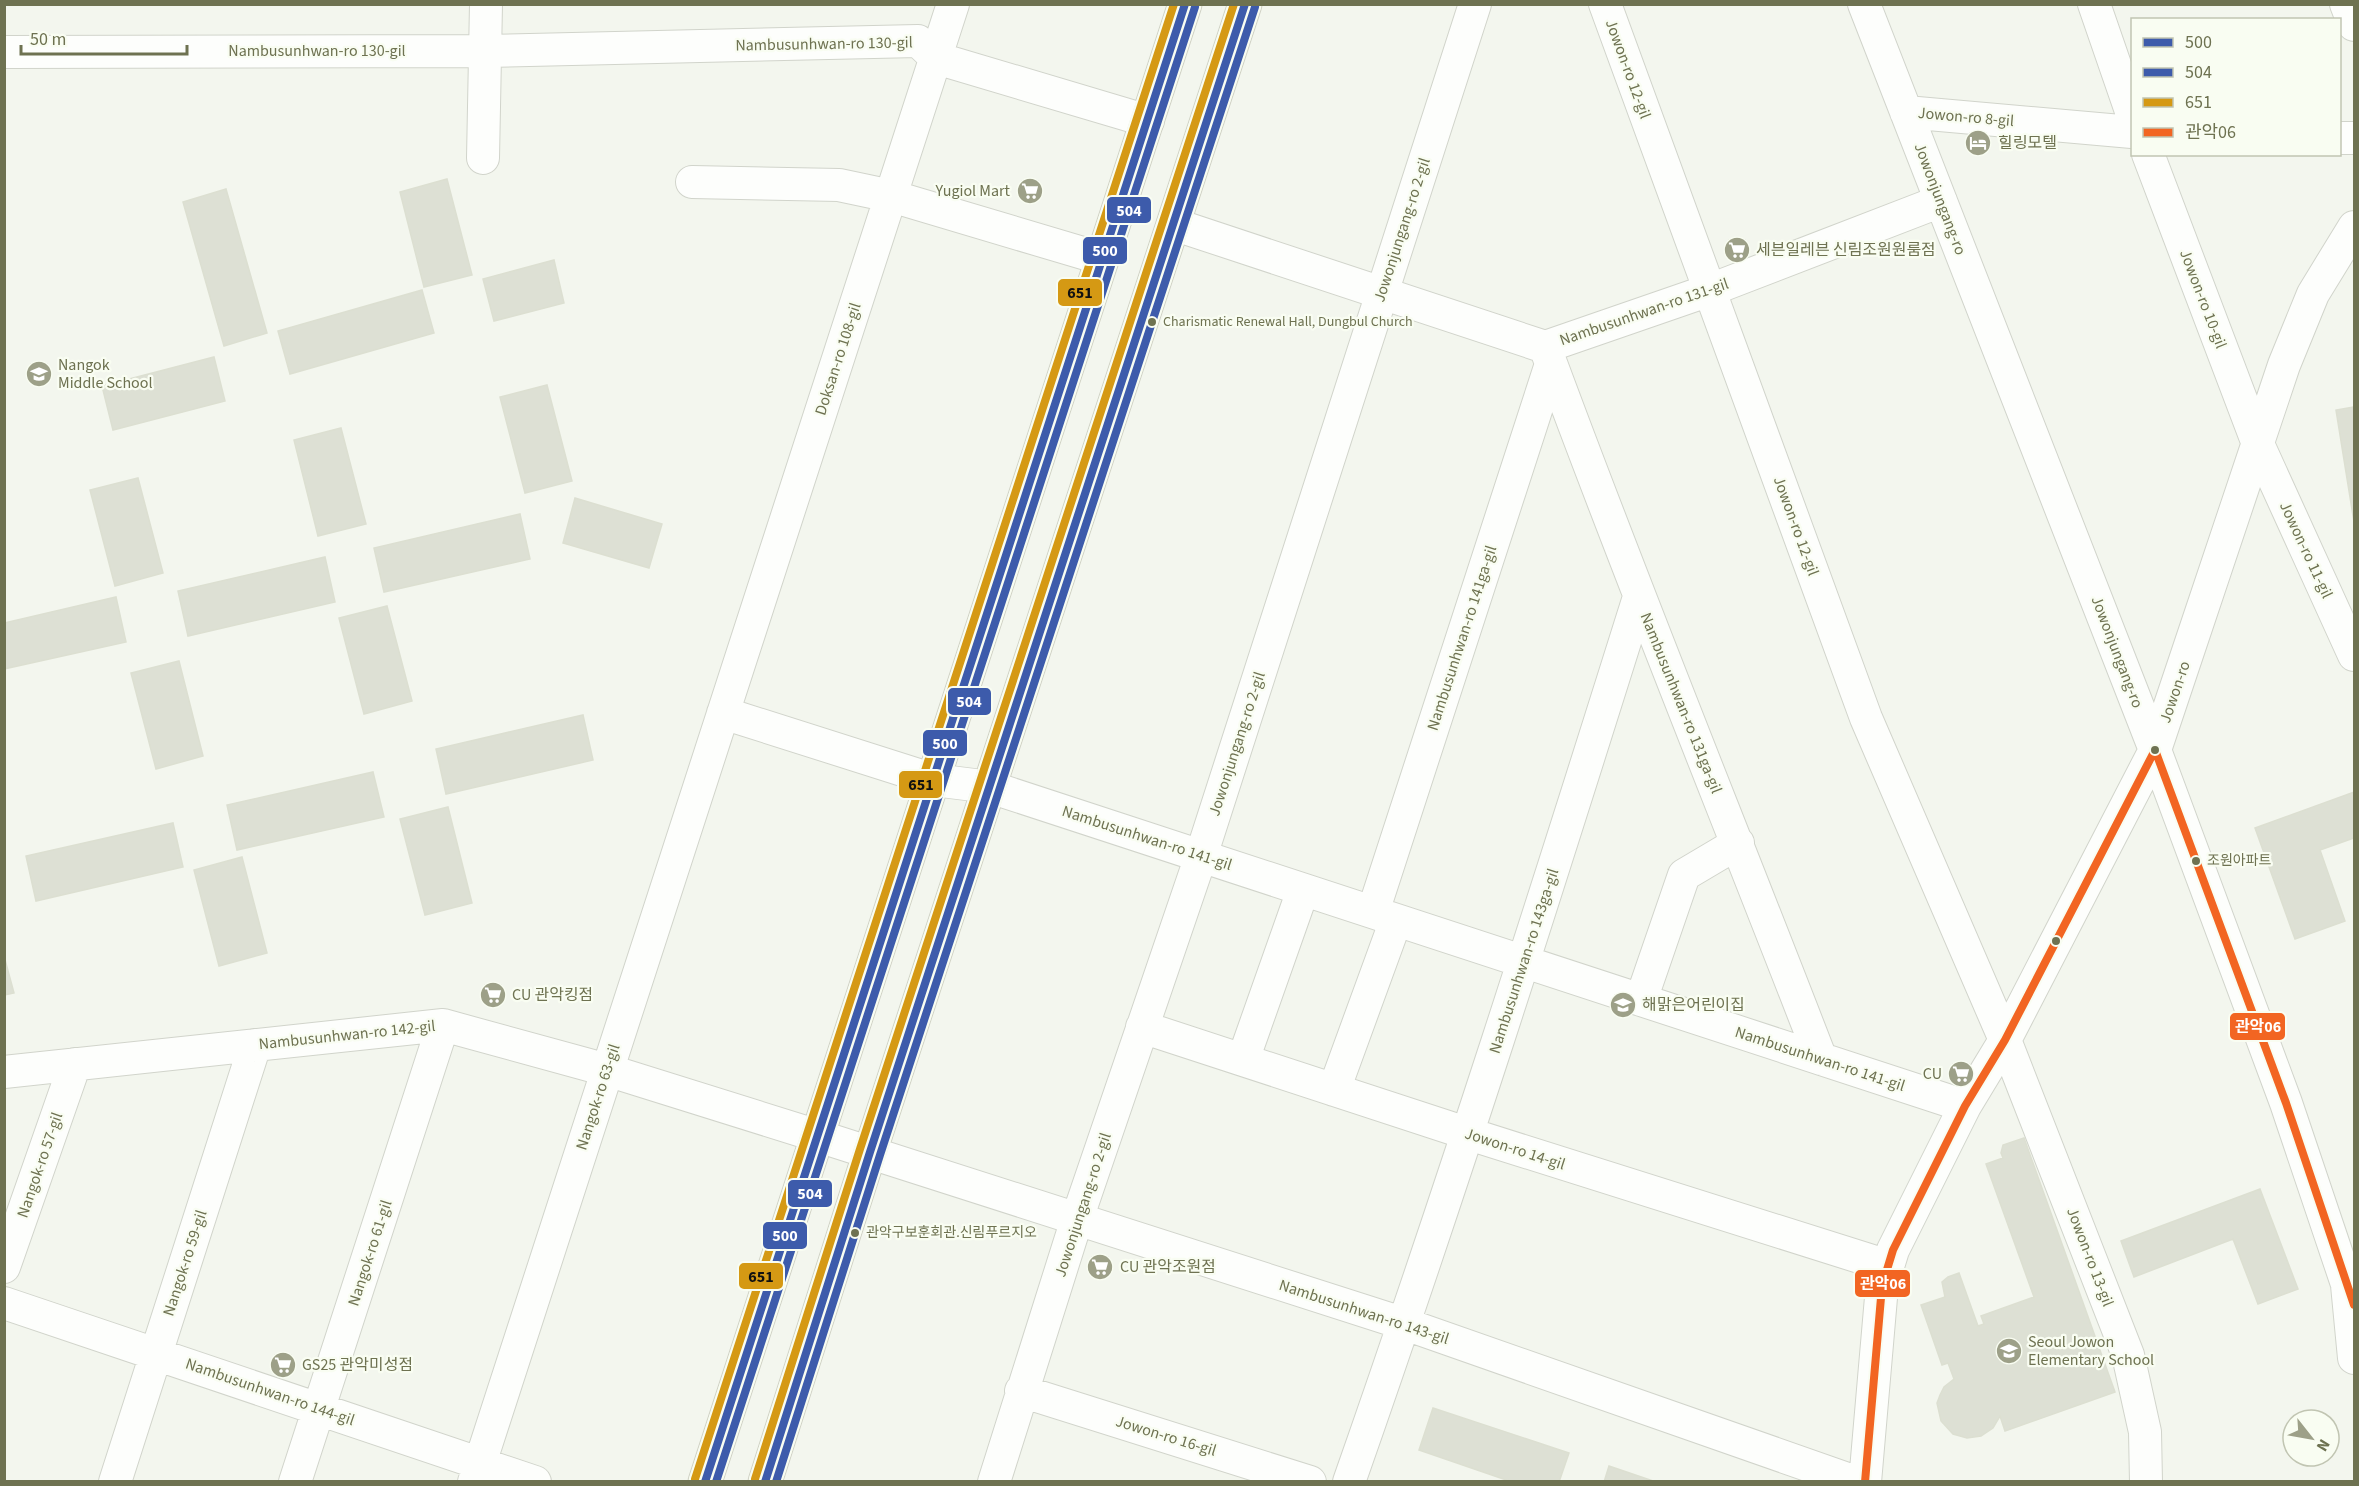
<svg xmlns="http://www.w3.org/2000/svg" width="2359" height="1486" viewBox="0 0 2359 1486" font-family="'Source Sans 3','Noto Sans KR',sans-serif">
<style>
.building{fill:#dde0d4;stroke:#dcdfd1;stroke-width:1.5}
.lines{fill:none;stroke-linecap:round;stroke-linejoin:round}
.minor-casing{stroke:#d1d4cb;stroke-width:34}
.major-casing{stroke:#d0d2c5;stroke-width:35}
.minor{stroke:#fdfefc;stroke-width:32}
.major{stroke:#edf1e8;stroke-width:33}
.bus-1-casing{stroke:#f9fdf2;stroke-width:12}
.bus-2-casing{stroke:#f9fdf2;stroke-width:12}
.bus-3-casing{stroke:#f9fdf2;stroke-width:12}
.bus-4-casing{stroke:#f9fdf2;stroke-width:12}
.bus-1{stroke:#3d5bab;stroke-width:8}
.bus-2{stroke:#3d5bab;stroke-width:8}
.bus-3{stroke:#d59914;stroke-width:8}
.bus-4{stroke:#f26522;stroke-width:8}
.bus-dot{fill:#6e7251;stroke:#f9fdf2;stroke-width:2}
.labels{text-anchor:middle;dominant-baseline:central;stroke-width:4.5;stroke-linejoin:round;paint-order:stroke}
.bus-label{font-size:14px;fill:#6e7251;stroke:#f9fdf2;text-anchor:start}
.street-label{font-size:16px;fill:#6e7251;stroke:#f9fdf2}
.poi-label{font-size:16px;fill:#6e7251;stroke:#f9fdf2;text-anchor:start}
.line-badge{stroke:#f9fdf2;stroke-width:2}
.badge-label{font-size:16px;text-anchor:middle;font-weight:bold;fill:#fff}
.pale-badge-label{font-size:16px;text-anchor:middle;font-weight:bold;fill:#111}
</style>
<rect width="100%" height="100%" fill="#f3f6ee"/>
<path class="building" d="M 447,179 L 472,275 L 424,287 L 400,192 Z
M 226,189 L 267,333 L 224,346 L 183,202 Z
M 554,260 L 564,303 L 494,321 L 483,279 Z
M 422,290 L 434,333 L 290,374 L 278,331 Z
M 214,357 L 225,401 L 113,430 L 102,386 Z
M 547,385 L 572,481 L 525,493 L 500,397 Z
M 2354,407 L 2354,522 L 2336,410 Z
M 341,428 L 366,524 L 318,536 L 294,440 Z
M 138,478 L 163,573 L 115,586 L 90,490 Z
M 575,498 L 662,524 L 649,568 L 563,543 Z
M 520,514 L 530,559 L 384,592 L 374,548 Z
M 325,557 L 335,602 L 188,636 L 178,591 Z
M 116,597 L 126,642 L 4,669 L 4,623 Z
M 387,606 L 412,701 L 364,714 L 339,618 Z
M 179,661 L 203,756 L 156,769 L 131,673 Z
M 583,715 L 593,760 L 446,794 L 436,749 Z
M 373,772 L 384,817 L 237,850 L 227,805 Z
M 2354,792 L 2354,838 L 2320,850 L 2345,921 L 2295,939 L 2255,828 Z
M 448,807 L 472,903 L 425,915 L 400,819 Z
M 173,823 L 183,867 L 36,901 L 26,856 Z
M 242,857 L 267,953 L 219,966 L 194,870 Z
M 4,956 L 14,993 L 4,995 Z
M 2024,1138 L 2115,1392 L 2005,1431 L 2000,1416 L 1993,1428 L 1981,1436 L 1967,1438 L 1953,1434 L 1941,1421 L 1937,1403 L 1940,1395 L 1944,1387 L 1954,1379 L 1948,1363 L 1942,1365 L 1921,1305 L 1945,1297 L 1942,1282 L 1948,1277 L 1959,1273 L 1978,1326 L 1984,1324 L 1981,1316 L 2034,1297 L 1986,1164 L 2003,1158 L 2001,1153 L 2003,1145 Z
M 2260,1189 L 2298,1289 L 2258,1304 L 2233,1239 L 2134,1277 L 2121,1241 Z
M 1433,1408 L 1569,1453 L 1559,1482 L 1512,1482 L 1419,1450 Z
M 1609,1466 L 1656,1482 L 1604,1482 Z"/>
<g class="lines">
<g class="minor-casing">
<path id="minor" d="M 1605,4 L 1866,718 L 2005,1040 L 2128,1355 L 2145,1432 L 2146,1482
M 1864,4 L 2155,750 L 2286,1103 L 2354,1305
M 2094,4 L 2132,114
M 2346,4 L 2354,25
M 4,52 L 486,51 L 918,41 L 936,58 L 1148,121
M 1906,112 L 2132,132
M 2340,138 L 2354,138
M 2148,154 L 2258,444 L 2354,655
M 483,158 L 486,4
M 692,182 L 839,185 L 891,196 L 1103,259
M 1173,224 L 1545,347 L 1710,290 L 1941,201
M 1545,347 C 1633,586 1729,821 1821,1059
M 723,713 L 934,780 L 990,787 L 1965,1106
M 1373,912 L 1551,364
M 1641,1000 L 1684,875 L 1738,843
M 1142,1027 L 1466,1133 L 1888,1266
M 1243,1060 L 1303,890
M 4,1072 L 443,1025 L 607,1070 L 818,1136 L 1405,1324 L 1856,1482
M 1334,1090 L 1396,920
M 4,1267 L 75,1064
M 2347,1285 L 2354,1358
M 4,1303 L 535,1482
M 1021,1391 L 1310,1482
M 115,1482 L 255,1045
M 295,1482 L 443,1025
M 474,1482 L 953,4
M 994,1482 L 1077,1219 L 1201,856 L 1475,4
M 1349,1482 C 1452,1189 1546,893 1639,597
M 1865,1482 L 1882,1286 L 1893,1250 L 1965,1106 L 2005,1040 L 2155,750 L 2284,365 L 2313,294 L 2354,227"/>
</g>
<g class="major-casing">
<path id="major" d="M 705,1482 L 1185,4
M 765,1482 L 870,1152 L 1245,4"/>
</g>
<use href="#minor" class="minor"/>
<use href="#major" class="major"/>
<g class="bus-1-casing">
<path id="bus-1" d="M 705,1482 L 1185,4
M 765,1482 L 870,1152 L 1245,4"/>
</g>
<g class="bus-2-casing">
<path id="bus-2" d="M 716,1482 L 1195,7
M 776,1482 L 880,1155 L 1255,7"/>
</g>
<g class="bus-3-casing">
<path id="bus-3" d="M 695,1479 L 1174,4
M 755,1479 L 860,1149 L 1234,4"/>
</g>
<g class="bus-4-casing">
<path id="bus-4" d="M 2155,750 L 2286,1103 L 2354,1305
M 1865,1482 L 1882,1286 L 1893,1250 L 1965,1106 L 2005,1040 L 2155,750"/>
</g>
<use href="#bus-1" class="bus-1"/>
<use href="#bus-2" class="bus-2"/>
<use href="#bus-3" class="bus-3"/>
<use href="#bus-4" class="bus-4"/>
</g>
<defs>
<g id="hotel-disc" transform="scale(1.35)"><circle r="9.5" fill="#9da088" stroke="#f9fdf2"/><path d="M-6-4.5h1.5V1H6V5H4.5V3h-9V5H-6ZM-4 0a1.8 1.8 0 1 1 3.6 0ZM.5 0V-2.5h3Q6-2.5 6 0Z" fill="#fff"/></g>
<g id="supermarket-disc" transform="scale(1.35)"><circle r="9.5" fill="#9da088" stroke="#f9fdf2"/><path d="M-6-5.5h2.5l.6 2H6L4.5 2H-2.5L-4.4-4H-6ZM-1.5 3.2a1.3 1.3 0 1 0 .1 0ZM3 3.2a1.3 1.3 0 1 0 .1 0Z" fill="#fff"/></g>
<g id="school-disc" transform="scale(1.35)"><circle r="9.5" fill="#9da088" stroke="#f9fdf2"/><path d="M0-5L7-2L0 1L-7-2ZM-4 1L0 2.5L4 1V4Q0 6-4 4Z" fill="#fff"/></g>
</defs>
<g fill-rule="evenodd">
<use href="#hotel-disc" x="1978" y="143"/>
<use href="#supermarket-disc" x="1030" y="191"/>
<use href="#supermarket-disc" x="1737" y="250"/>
<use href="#school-disc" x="39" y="374"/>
<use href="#supermarket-disc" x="493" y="995"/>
<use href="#school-disc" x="1623" y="1005"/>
<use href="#supermarket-disc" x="1961" y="1074"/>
<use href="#supermarket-disc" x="1100" y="1267"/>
<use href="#school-disc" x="2009" y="1351"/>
<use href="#supermarket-disc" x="283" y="1365"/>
</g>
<g class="bus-dot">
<circle cx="1152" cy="322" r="5"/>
<circle cx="2155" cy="750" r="5"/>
<circle cx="2196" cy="861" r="5"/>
<circle cx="2056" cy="941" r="5"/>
<circle cx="855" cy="1233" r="5"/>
</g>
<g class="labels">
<g class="bus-label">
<text x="1163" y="322">Charismatic Renewal Hall, Dungbul Church</text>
<text x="2207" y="861">조원아파트</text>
<text x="866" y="1233">관악구보훈회관.신림푸르지오</text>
</g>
<g class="street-label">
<text transform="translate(824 44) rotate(-1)">Nambusunhwan-ro 130-gil</text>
<text x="317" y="51">Nambusunhwan-ro 130-gil</text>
<text transform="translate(1628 69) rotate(70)">Jowon-ro 12-gil</text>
<text transform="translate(1966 117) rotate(5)">Jowon-ro 8-gil</text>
<text transform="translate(1940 199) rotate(69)">Jowonjungang-ro</text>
<text transform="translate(1402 230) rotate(-72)">Jowonjungang-ro 2-gil</text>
<text transform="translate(2203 299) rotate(69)">Jowon-ro 10-gil</text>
<text transform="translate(1644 312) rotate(-19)">Nambusunhwan-ro 131-gil</text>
<text transform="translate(838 359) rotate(-72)">Doksan-ro 108-gil</text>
<text transform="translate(1796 526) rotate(70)">Jowon-ro 12-gil</text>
<text transform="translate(2306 550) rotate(65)">Jowon-ro 11-gil</text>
<text transform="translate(1462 638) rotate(-72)">Nambusunhwan-ro 141ga-gil</text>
<text transform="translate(2117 652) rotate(69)">Jowonjungang-ro</text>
<text transform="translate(2175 692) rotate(-71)">Jowon-ro</text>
<text transform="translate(1681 703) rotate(68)">Nambusunhwan-ro 131ga-gil</text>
<text transform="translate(1237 744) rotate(-72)">Jowonjungang-ro 2-gil</text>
<text transform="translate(1147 838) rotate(18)">Nambusunhwan-ro 141-gil</text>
<text transform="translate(1524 961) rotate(-72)">Nambusunhwan-ro 143ga-gil</text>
<text transform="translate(347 1035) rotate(-6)">Nambusunhwan-ro 142-gil</text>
<text transform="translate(1820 1059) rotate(18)">Nambusunhwan-ro 141-gil</text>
<text transform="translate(598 1097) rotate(-72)">Nangok-ro 63-gil</text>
<text transform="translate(1515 1149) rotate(18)">Jowon-ro 14-gil</text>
<text transform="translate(40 1165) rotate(-71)">Nangok-ro 57-gil</text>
<text transform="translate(1083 1205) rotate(-72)">Jowonjungang-ro 2-gil</text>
<text transform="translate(370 1253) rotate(-72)">Nangok-ro 61-gil</text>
<text transform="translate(2090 1257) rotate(69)">Jowon-ro 13-gil</text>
<text transform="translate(185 1263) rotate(-72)">Nangok-ro 59-gil</text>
<text transform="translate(1364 1312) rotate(18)">Nambusunhwan-ro 143-gil</text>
<text transform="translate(270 1392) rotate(19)">Nambusunhwan-ro 144-gil</text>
<text transform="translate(1166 1436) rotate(17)">Jowon-ro 16-gil</text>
</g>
<g class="poi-label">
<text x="1998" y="143">힐링모텔</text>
<text x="1010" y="191" text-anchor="end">Yugiol Mart</text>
<text x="1756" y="250">세븐일레븐 신림조원원룸점</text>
<text x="58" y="365">Nangok<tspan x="58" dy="18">Middle School</tspan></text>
<text x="512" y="995">CU 관악킹점</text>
<text x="1642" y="1005">해맑은어린이집</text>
<text x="1942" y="1074" text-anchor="end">CU</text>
<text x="1120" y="1267">CU 관악조원점</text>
<text x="2028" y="1342">Seoul Jowon<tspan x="2028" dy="18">Elementary School</tspan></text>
<text x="302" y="1365">GS25 관악미성점</text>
</g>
</g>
<g class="line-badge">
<rect x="1106" y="196" width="46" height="28" rx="6" fill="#3d5bab"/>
<rect x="1082" y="236" width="46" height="29" rx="6" fill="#3d5bab"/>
<rect x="1057" y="278" width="46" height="29" rx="6" fill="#d59914"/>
<rect x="947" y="687" width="45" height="29" rx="6" fill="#3d5bab"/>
<rect x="922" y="729" width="46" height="28" rx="6" fill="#3d5bab"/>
<rect x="898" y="770" width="45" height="29" rx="6" fill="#d59914"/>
<rect x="2229" y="1012" width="57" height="29" rx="6" fill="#f26522"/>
<rect x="787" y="1179" width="46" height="29" rx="6" fill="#3d5bab"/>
<rect x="762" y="1221" width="46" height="29" rx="6" fill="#3d5bab"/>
<rect x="738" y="1262" width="46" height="28" rx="6" fill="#d59914"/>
<rect x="1854" y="1269" width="57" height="29" rx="6" fill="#f26522"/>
</g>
<g class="badge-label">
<text x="1129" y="216">504</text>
<text x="1105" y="256">500</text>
<text x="969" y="707">504</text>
<text x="945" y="749">500</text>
<text x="2258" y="1032">관악06</text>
<text x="810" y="1199">504</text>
<text x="785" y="1241">500</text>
<text x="1883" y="1289">관악06</text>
</g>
<g class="pale-badge-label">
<text x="1080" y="298">651</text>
<text x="921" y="790">651</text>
<text x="761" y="1282">651</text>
</g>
<rect width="2359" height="1486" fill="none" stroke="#6e7251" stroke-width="12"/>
<rect x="2131" y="18" width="210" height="138" fill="#f9fdf2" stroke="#c1c5b2" stroke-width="1.5"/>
<rect x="2143" y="38" width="30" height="9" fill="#3d5bab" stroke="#c1c5b2" stroke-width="1.5"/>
<text x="2185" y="48" font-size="18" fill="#6e7251">500</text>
<rect x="2143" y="68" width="30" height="9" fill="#3d5bab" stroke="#c1c5b2" stroke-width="1.5"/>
<text x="2185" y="78" font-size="18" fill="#6e7251">504</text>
<rect x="2143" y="98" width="30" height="9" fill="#d59914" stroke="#c1c5b2" stroke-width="1.5"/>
<text x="2185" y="108" font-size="18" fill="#6e7251">651</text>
<rect x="2143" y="128" width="30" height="9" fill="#f26522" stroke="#c1c5b2" stroke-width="1.5"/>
<text x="2185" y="138" font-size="18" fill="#6e7251">관악06</text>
<g transform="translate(2311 1438) rotate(121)"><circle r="28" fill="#f9fdf2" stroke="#c1c5b2" stroke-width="1.5"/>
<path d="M0-4.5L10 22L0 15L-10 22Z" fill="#9da088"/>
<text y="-9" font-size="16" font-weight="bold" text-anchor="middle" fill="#6e7251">N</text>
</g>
<path d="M21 45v9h166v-9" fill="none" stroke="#6e7251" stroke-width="3"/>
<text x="30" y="45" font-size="18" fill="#6e7251" stroke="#f9fdf2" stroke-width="4.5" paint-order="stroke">50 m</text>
</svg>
